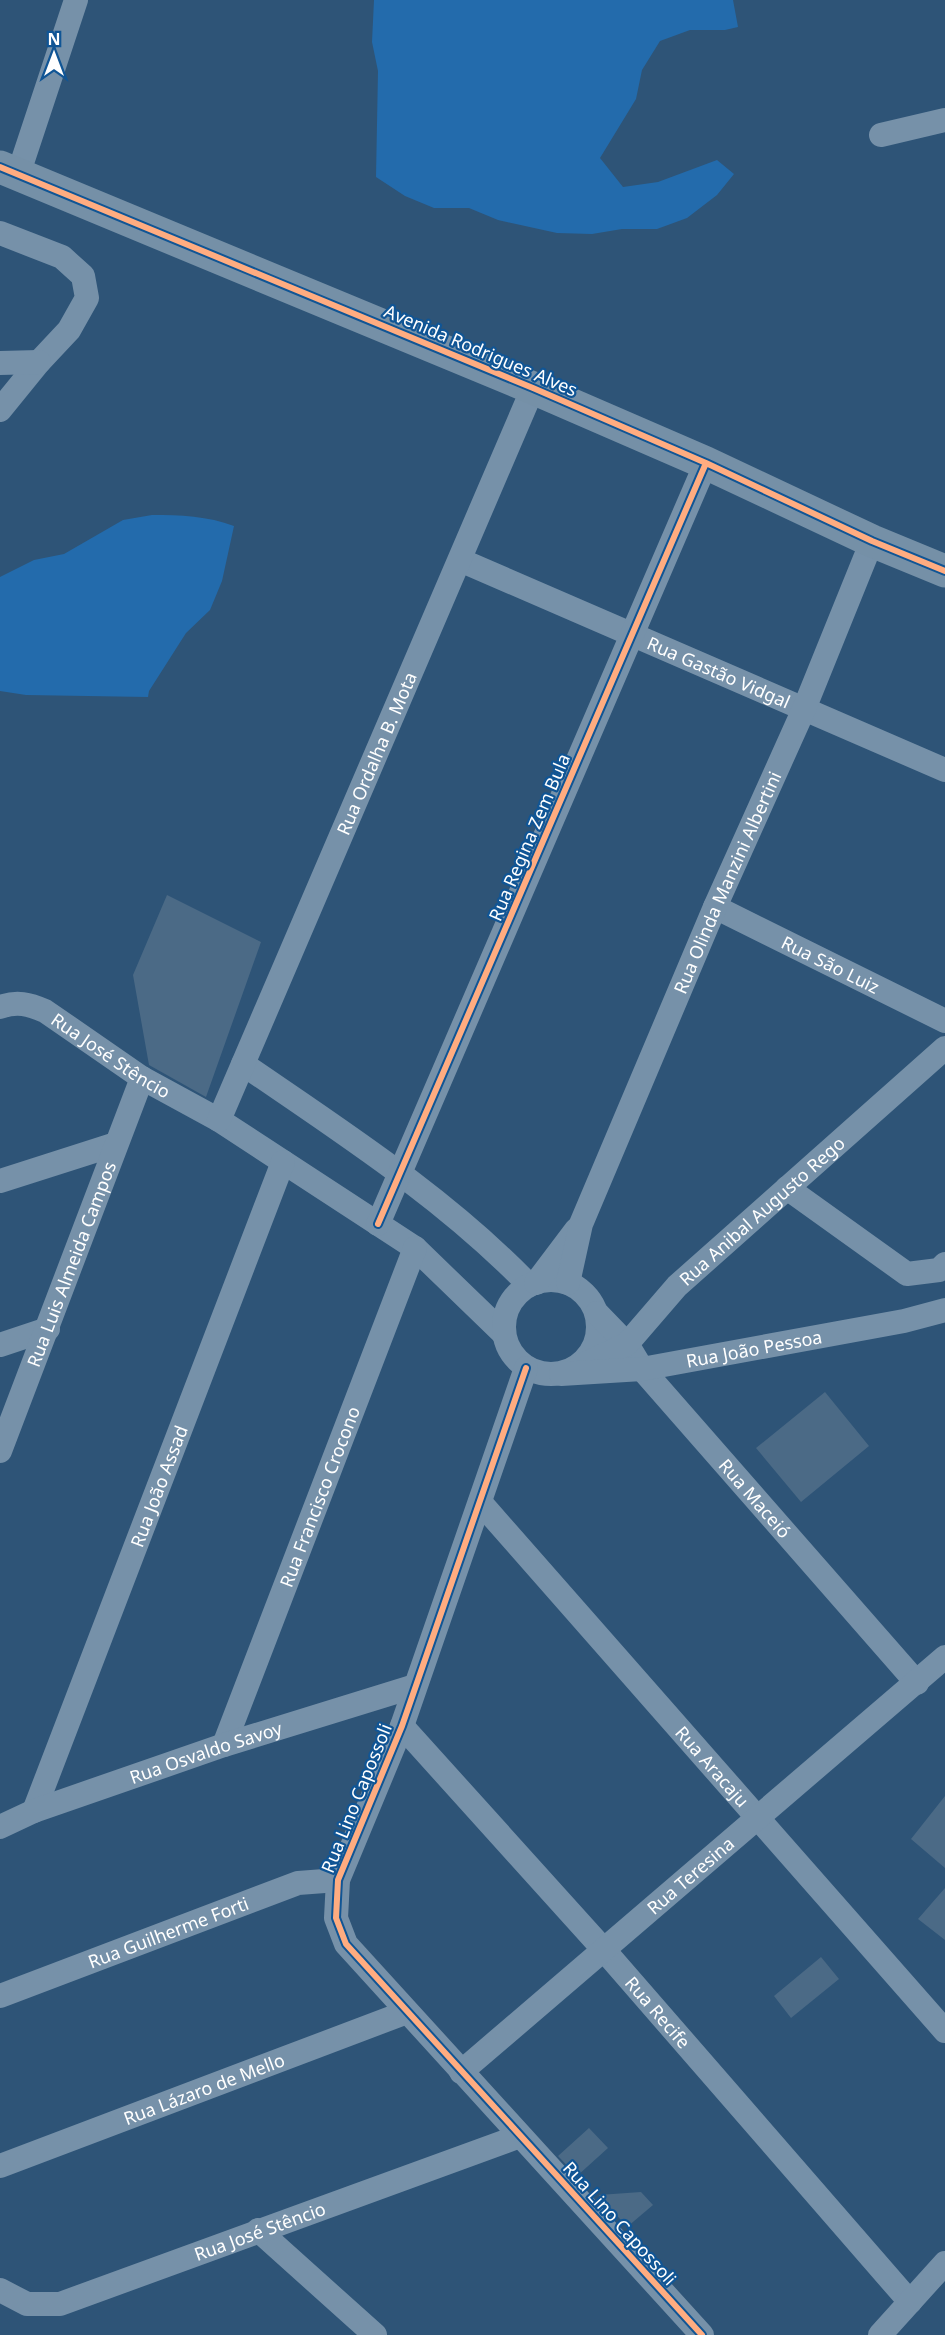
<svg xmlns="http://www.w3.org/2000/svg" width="945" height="2335" viewBox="0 0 945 2335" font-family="'Noto Sans',sans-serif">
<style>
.green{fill:#236bac}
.building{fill:#4b6a86}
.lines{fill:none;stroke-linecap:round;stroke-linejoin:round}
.street{stroke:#7691a9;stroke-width:24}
.primary{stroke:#7590a7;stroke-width:33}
.cycleway-casing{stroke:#105595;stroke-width:10}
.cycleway{stroke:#ffac80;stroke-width:6}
.labels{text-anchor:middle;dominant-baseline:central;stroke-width:4.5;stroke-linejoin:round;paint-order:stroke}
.street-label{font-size:18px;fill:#fff;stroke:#105595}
</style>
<rect width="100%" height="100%" fill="#2e5477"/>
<path class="green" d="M 374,0 L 733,0 L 738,27 L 725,30 L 690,30 L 660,41 L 642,70 L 636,99 L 600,158 L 623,187 L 658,182 L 717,160 L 734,174 L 717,195 L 687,218 L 657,229 L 622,229 L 592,234 L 557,233 L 498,220 L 469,208 L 434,208 L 405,196 L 376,177 L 378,71 L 372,42 Z
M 152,515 C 180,515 208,516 234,526 L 222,581 L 210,610 L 186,633 L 149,691 L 148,697 L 26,695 L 0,691 L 0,577 L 34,560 L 64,554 L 123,520 Z"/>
<path class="building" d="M 167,895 L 261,942 L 206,1097 L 149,1065 L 133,975 Z
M 825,1392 L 869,1446 L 801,1502 L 756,1448 Z
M 945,1796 L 945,1868 L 911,1839 Z
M 945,1888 L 945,1940 L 918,1919 Z
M 821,1957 L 839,1979 L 791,2018 L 774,1996 Z
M 589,2128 L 608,2148 L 577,2176 L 558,2156 Z
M 641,2192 L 653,2205 L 627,2227 L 599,2195 Z"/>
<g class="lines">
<g class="street">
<path d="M 881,135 L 945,120"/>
<path d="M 18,175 L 76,0"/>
<path d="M 0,233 L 62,257 L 83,276 L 87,298 L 69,330 L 39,362 L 0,410"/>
<path d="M 0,363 L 39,362"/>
<path id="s1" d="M 460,560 L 945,770"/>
<path id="s2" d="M 715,907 L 945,1021"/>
<path id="s3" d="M 0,1007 C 17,1001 29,1004 45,1011 L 142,1078 L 219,1120 L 415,1248 L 503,1333"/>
<path d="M 243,1064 C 342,1132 445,1198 529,1285"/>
<path id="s4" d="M 219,1120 L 533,388"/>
<path d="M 0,1181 L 116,1144"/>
<path d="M 787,1188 L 907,1274 L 939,1270 L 945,1264"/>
<path d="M 378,1224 L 706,463"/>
<circle cx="551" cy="1327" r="47"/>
<path d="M 536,1283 L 576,1230"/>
<path id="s5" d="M 568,1283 L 581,1224 L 715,907 L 804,709 L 872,541"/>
<path id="s6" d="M 597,1313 L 627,1344 L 642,1369 L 917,1683"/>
<path d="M 0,1345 L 48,1329"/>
<path id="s7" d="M 578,1367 L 627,1344 L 677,1286 L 945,1048"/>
<path d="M 526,1368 L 402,1726 L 338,1880 L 336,1918 L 346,1944 L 702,2335"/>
<path id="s8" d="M 561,1374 L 642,1369 L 904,1321 L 945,1310"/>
<path id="s9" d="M 0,1451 L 142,1078"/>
<path id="s10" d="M 480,1502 L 945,2031"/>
<path id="s11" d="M 402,1726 L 604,1950 L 910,2302"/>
<path id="s12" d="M 224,1745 L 415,1248"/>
<path id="s13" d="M 34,1811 L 283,1162"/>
<path id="s14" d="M 0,1827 L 34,1811 L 224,1745 L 415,1686"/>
<path id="s15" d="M 0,1996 L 298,1883 L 338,1880"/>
<path id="s16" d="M 461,2072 L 945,1657"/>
<path id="s17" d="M 0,2166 L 407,2012"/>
<path d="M 258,2230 L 375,2335"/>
<path id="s18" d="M 0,2290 L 27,2304 L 60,2304 L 520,2136"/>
<path d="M 880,2335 L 945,2263"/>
</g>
<path class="primary" d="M 0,167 L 533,388 L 706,463 L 872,541 L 945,571"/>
<g class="cycleway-casing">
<path id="cycleway" d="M 0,167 L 533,388 L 706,463 L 872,541 L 945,571
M 378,1224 L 706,463
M 526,1368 L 402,1726 L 338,1880 L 336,1918 L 346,1944 L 702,2335"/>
</g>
<use href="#cycleway" class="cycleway"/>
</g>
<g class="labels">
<g class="street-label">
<text transform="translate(481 350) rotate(23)">Avenida Rodrigues Alves</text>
<text stroke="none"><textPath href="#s1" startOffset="282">Rua Gastão Vidgal</textPath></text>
<text stroke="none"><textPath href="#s4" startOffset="399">Rua Ordalha B. Mota</textPath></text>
<text transform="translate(529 837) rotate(-67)">Rua Regina Zem Bula</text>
<text stroke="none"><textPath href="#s5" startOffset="432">Rua Olinda Manzini Albertini</textPath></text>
<text stroke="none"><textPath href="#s2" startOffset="129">Rua São Luiz</textPath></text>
<text stroke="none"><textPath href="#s3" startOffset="126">Rua José Stêncio</textPath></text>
<text stroke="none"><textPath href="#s7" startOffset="244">Rua Anibal Augusto Rego</textPath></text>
<text stroke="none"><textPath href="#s9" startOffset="200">Rua Luis Almeida Campos</textPath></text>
<text stroke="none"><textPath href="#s8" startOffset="195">Rua João Pessoa</textPath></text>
<text stroke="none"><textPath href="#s13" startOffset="348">Rua João Assad</textPath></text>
<text stroke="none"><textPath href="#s12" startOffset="266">Rua Francisco Crocono</textPath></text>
<text stroke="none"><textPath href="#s6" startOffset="244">Rua Maceió</textPath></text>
<text stroke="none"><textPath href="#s14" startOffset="219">Rua Osvaldo Savoy</textPath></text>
<text stroke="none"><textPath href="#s10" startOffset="352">Rua Aracaju</textPath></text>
<text transform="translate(356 1798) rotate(-68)">Rua Lino Capossoli</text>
<text stroke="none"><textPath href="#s16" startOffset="302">Rua Teresina</textPath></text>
<text stroke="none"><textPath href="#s15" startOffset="180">Rua Guilherme Forti</textPath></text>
<text stroke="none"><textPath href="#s11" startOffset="384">Rua Recife</textPath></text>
<text stroke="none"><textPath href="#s17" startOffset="218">Rua Lázaro de Mello</textPath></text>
<text transform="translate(620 2223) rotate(48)">Rua Lino Capossoli</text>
<text stroke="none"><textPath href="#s18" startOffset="276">Rua José Stêncio</textPath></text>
</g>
</g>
<g transform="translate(54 54)" stroke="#105595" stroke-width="4.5" paint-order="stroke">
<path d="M0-4.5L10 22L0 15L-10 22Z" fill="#ffffff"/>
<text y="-9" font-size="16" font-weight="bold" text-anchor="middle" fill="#ffffff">N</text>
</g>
</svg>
